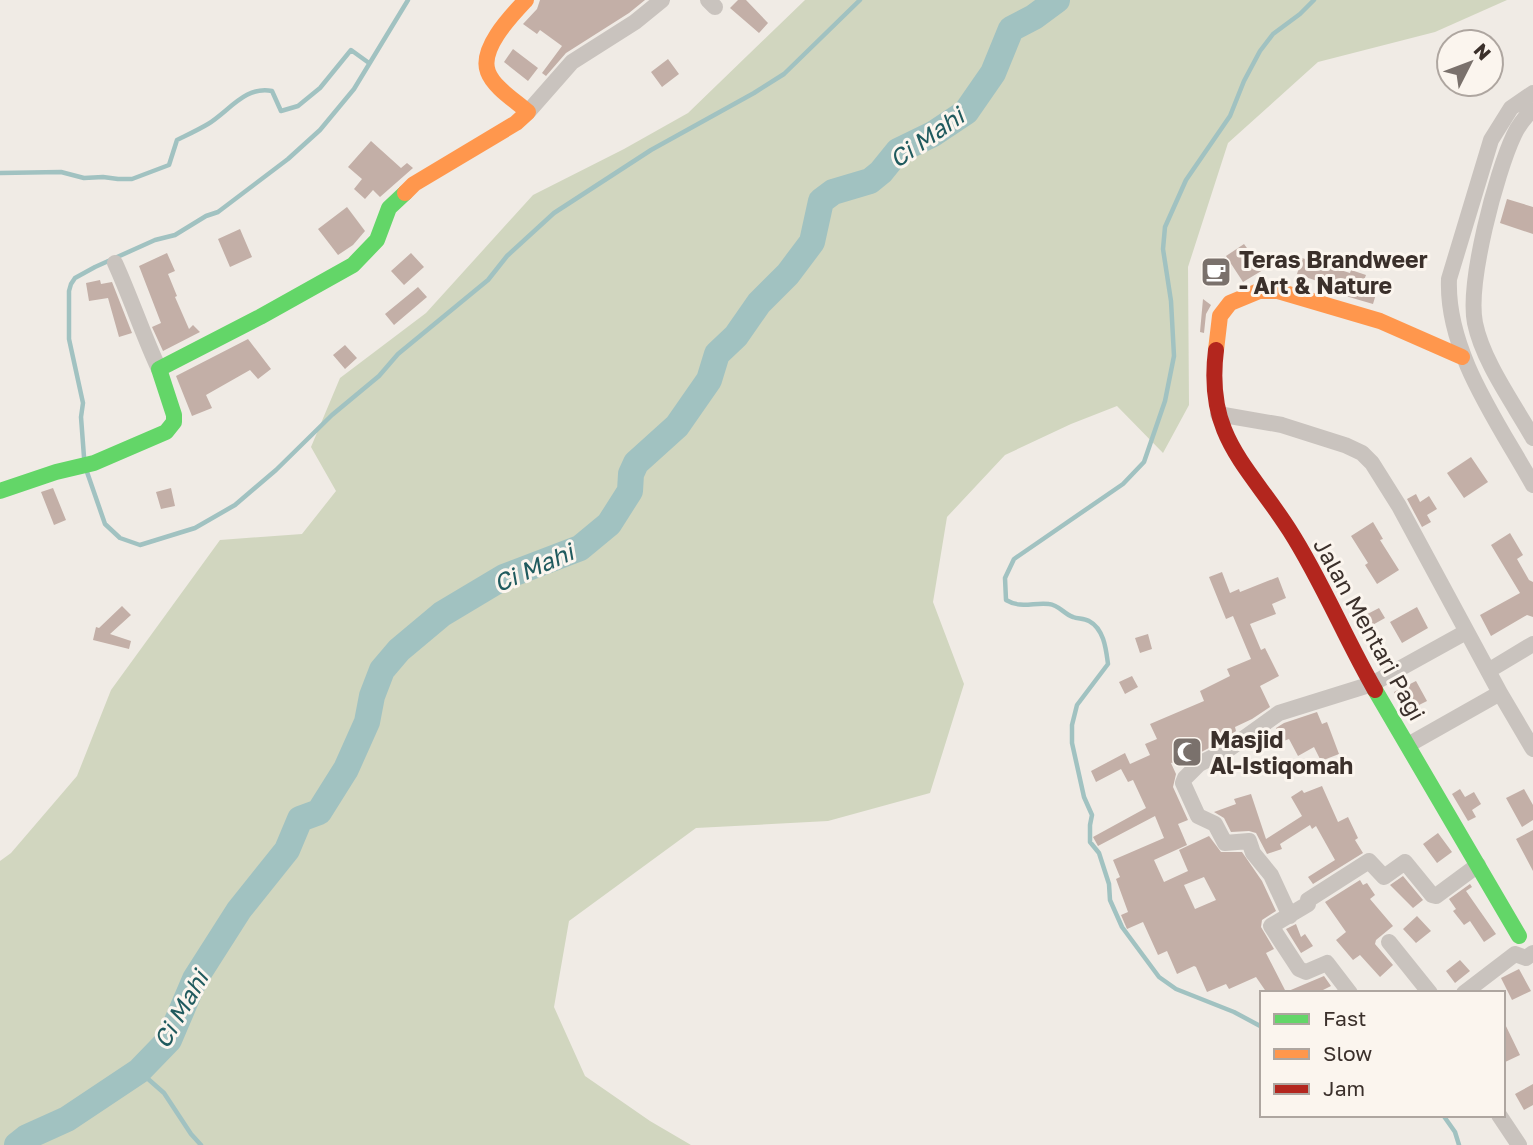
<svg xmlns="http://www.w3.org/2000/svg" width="1533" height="1145" viewBox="0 0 1533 1145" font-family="'Golos Text',sans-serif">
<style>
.green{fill:#d1d6bf}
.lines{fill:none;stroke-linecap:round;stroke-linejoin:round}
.stream{stroke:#a1c2c1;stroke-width:4.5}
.river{stroke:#a1c2c1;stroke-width:26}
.building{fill:#c3afa7;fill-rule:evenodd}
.street{stroke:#c9c3be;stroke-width:16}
.fast{stroke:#63d668;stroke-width:16}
.slow{stroke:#ff974d;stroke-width:16}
.jam{stroke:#b3261e;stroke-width:16}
.labels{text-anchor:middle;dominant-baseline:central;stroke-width:6;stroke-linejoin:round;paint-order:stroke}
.poi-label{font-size:23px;font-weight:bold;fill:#3b302b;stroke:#fbf5ee;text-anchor:start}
.street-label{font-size:23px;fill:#3b302b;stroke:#fbf5ee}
.water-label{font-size:24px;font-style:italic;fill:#1f5a5e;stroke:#fbf5ee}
</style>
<rect width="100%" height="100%" fill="#f0ebe5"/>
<path class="green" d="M 805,0 L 1507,0 L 1435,32 L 1318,62 L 1228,143 L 1188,267 L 1189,405 L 1163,453 L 1117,406 L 1071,424 L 1005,455 L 947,517 L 933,602 L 964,684 L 930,793 L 828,821 L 696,828 L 569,921 L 554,1007 L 585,1076 L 650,1121 L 691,1145 L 0,1145 L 0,861 L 11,853 L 77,776 L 111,690 L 220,540 L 302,534 L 336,491 L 311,447 L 340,378 L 426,313 L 533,195 L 624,149 L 688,113 Z"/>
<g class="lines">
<path class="stream" d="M 0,173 L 61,172 L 84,178 L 103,177 L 118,179 L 132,179 L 169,165 L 177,140 C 187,135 198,130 208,124 C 228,112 246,85 272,91 L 281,111 L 298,106 L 320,88 L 351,50 L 369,63
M 84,457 L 81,417 L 83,403 L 69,339 L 69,291 L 71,284 L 75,278 L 95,267 L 155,240 L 175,235 L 206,216 L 218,212 L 288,159 L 320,130 L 354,89 L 408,0
M 87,472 L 105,524 L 120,538 L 140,545 L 195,528 L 235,505 L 276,470 L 332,415 L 379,376 L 398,354 L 488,280 L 507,256 L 554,213 L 651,150 L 754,93 L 784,74 L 860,0
M 1262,1027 L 1234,1012 L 1176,989 L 1159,977 L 1122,927 L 1110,900 L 1109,884 L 1099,853 L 1090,842 L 1090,825 L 1092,815 L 1084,797 L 1072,743 L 1072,725 L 1077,705 L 1108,664 C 1106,649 1104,629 1089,621 C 1084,618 1078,619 1073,617 C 1064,614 1059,605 1049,604 C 1034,602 1021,609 1006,600 L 1005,578 L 1014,559 L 1123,484 L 1144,462 L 1165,401 L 1174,356 L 1171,301 L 1163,249 L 1165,227 L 1186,180 L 1230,116 L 1244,81 L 1260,51 L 1273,34 L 1300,14 L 1314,0
M 139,1071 L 164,1093 L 191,1134 L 201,1145
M 1443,1115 L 1455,1132 L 1459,1145"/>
<path class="river" d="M 17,1145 L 27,1137 L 67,1119 L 139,1071 L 169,1040 L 195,979 L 239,910 L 287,850 L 300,819 L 319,812 L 346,769 L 367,722 L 372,696 L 382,670 L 399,650 L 442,614 L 504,577 L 580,548 L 609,524 L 630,491 L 631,474 L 636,463 L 677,426 L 709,380 L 717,354 L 736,336 L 759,303 L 788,274 L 812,242 L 821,201 L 833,192 L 870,181 L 881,172 L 898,151 L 933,134 L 966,112 L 993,73 L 1011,29 L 1034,17 L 1057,0"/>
</g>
<path class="building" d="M 540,0 L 645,0 L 629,13 L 566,53 L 546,76 L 542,73 L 562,46 L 540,30 L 537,34 L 523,24 L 537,9 Z
M 738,0 L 746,0 L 768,23 L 759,33 L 730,8 Z
M 513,49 L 538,68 L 528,81 L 504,62 Z
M 668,59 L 679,74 L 662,87 L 651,72 Z
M 371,141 L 401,168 L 407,163 L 413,168 L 380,197 L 373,190 L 365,199 L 354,189 L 362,179 L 348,167 Z
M 1507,199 L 1533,207 L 1533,234 L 1500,223 Z
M 347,207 L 365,231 L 353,245 L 338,255 L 318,229 Z
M 240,229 L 252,257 L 230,267 L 218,239 Z
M 1244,244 L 1263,270 L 1243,282 L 1226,256 Z
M 167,253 L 175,271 L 168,274 L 177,296 L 175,297 L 189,329 L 193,325 L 200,332 L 163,351 L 152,327 L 161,323 L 139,266 Z
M 411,253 L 424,267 L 404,285 L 391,271 Z
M 1302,258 L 1350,273 L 1351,270 L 1366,275 L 1361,288 L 1376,294 L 1373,304 L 1318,288 L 1320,282 L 1297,274 Z
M 100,280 L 101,284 L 112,282 L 132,333 L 119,337 L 108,298 L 89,301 L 86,283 Z
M 418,287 L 427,297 L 394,325 L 385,314 Z
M 1203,299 L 1211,305 L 1206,314 L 1204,333 L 1200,332 Z
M 248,339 L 271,369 L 258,379 L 250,370 L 206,395 L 212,408 L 192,416 L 176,376 Z
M 345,345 L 357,358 L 345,369 L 333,355 Z
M 1471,457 L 1488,482 L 1464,498 L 1447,473 Z
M 53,488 L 66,520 L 54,525 L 41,492 Z
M 171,488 L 175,506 L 161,509 L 156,492 Z
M 1416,494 L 1420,502 L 1429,496 L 1437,509 L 1427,515 L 1431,522 L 1422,527 L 1407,499 Z
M 1373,522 L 1383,539 L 1380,540 L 1399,570 L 1377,584 L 1365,565 L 1368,563 L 1351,536 Z
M 1510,533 L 1523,555 L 1517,559 L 1529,580 L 1533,582 L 1533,617 L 1527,615 L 1491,636 L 1480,615 L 1520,593 L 1491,545 Z
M 1222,572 L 1230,593 L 1239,589 L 1240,592 L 1278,577 L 1286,598 L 1272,604 L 1276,614 L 1250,624 L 1261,650 L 1265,648 L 1279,676 L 1260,686 L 1270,707 L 1252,719 L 1235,727 L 1236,731 L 1224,740 L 1190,758 L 1171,763 L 1176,774 L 1173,787 L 1188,820 L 1178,824 L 1187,845 L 1154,860 L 1164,882 L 1188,871 L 1179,850 L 1209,836 L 1221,852 L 1242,852 L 1262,881 L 1276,911 L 1262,920 L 1261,927 L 1274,949 L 1266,953 L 1286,992 L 1324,976 L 1331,986 L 1317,993 L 1267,993 L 1256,977 L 1229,989 L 1226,984 L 1207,992 L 1196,967 L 1194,966 L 1177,974 L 1167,951 L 1158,955 L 1143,922 L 1127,929 L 1121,915 L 1128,912 L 1116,879 L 1120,877 L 1113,860 L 1164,838 L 1155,816 L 1098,846 L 1093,837 L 1146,808 L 1133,780 L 1128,782 L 1121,769 L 1096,782 L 1091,771 L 1125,753 L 1130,764 L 1150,755 L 1145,744 L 1157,739 L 1150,724 L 1204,701 L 1200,691 L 1230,676 L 1227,669 L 1251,659 L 1233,616 L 1226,619 L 1209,577 ZM 1204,877 L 1216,900 L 1195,909 L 1184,885 Z
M 122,606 L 131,615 L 110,634 L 131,641 L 129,649 L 93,640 L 96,627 L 99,628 Z
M 1417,607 L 1428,628 L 1402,643 L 1390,622 Z
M 1379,608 L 1385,618 L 1360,632 L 1354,621 Z
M 1148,634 L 1152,649 L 1140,653 L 1135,638 Z
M 1132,676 L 1138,687 L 1125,694 L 1119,682 Z
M 1416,681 L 1427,701 L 1405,712 L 1394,692 Z
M 1317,712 L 1322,724 L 1327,722 L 1339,754 L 1321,761 L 1314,747 L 1298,756 L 1289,739 L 1281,742 L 1276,728 L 1284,723 Z
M 1322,786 L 1338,822 L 1348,817 L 1358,838 L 1355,840 L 1363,853 L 1313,884 L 1308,877 L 1335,860 L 1316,826 L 1312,829 L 1310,825 L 1280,844 L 1282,849 L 1267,854 L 1256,833 L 1249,831 L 1231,832 L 1224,818 L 1214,812 L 1236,804 L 1234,799 L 1251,794 L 1266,839 L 1302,816 L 1291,797 L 1302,790 L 1304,793 Z
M 1460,789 L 1465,797 L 1474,792 L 1481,804 L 1472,810 L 1476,817 L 1468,821 L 1452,794 Z
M 1524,789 L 1533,805 L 1533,820 L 1522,827 L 1506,798 Z
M 1533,830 L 1533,871 L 1516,839 Z
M 1438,833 L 1452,852 L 1437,863 L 1423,844 Z
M 1403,876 L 1423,900 L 1413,908 L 1390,885 Z
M 1360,880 L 1363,885 L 1367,883 L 1375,895 L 1370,899 L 1393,926 L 1376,940 L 1375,944 L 1393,965 L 1380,977 L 1360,955 L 1353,960 L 1336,940 L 1346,932 L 1325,902 Z
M 1470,884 L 1472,887 L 1466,891 L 1496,934 L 1484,942 L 1470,921 L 1464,925 L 1453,911 L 1456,909 L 1449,899 Z
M 1417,916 L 1431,931 L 1416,943 L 1403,929 Z
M 1296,924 L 1301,937 L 1305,934 L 1313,946 L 1301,953 L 1286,929 Z
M 1460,960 L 1470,971 L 1455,983 L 1446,971 Z
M 1519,969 L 1531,991 L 1512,1000 L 1501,978 Z
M 1503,1020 L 1520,1055 L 1503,1063 Z
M 1533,1084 L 1533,1105 L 1524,1110 L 1515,1094 Z"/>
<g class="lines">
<path class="street" d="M 708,0 L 715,7
M 1533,93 L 1511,108 L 1491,140 L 1449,279 C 1446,352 1498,422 1533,485
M 1533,109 C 1525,117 1519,124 1514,135 C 1496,173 1467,283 1475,323 C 1483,362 1514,404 1533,438
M 528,112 L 572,62 L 635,22 L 662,0
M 115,263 C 131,298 143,335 159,369
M 1218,414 L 1282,425 L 1345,445 L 1362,453 L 1372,463 L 1399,506 L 1500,693 L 1533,749
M 1488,671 L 1533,644
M 1408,745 L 1500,693
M 1290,916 L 1271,875 L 1253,853 L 1249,841 L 1225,843 L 1215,824 L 1198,816 L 1183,783 L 1185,778 L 1199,764 L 1229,749 L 1279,713 L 1372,684 L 1466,632
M 1389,942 L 1430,993
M 1515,954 L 1526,958 L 1533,953
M 1350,993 L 1327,963 L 1306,972 L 1299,969 L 1271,926 L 1308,904 L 1308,900 L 1369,861 L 1384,877 L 1405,862 L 1432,895 L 1436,896 L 1478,865
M 1464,993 L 1515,954
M 1499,1115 L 1519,1145"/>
<path class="fast" d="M 0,491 L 56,472 L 94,463 L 166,432 L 174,422 L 174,415 L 159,369 L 260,317 L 353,265 L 377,240 L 389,208 L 405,193
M 1375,690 L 1519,936"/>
<path class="slow" d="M 405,193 L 414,184 L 516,123 L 528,112 C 516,101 494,88 488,72 C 479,49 511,16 526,0
M 1216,350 L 1220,316 L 1230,303 L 1259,291 L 1278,291 L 1380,321 L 1462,357"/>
<path class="jam" d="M 1216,350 C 1205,437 1248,465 1290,531 C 1322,581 1345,638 1375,690"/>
</g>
<defs>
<g id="cafe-square" transform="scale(1.575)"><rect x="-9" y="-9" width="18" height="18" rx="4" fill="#7a716c" stroke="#fbf5ee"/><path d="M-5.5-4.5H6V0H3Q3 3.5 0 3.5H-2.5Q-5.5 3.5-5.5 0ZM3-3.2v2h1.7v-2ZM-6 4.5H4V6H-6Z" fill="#fff"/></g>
<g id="mosque-square" transform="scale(1.575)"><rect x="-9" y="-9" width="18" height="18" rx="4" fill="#7a716c" stroke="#fbf5ee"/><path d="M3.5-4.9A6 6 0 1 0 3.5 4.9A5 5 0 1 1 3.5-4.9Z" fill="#fff"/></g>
</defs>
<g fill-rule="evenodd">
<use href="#cafe-square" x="1216" y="272"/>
<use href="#mosque-square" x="1187" y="752"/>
</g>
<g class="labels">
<g class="poi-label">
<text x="1239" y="259">Teras Brandweer<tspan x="1239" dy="26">- Art &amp; Nature</tspan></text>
<text x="1210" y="739">Masjid<tspan x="1210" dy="26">Al-Istiqomah</tspan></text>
</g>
<g class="street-label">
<text transform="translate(1370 629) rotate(61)">Jalan Mentari Pagi</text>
</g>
<g class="water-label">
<text transform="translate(926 137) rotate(-35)">Ci Mahi</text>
<text transform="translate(533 567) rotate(-24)">Ci Mahi</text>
<text transform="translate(180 1009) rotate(-60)">Ci Mahi</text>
</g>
</g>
<rect x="1260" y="991" width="245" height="126" fill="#fbf5ee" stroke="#aea6a0" stroke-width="2"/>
<rect x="1274" y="1014" width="35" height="10" fill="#63d668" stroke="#aea6a0" stroke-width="2"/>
<text x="1323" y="1026" font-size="21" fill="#3b302b">Fast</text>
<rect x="1274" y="1049" width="35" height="10" fill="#ff974d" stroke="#aea6a0" stroke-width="2"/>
<text x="1323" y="1061" font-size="21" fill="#3b302b">Slow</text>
<rect x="1274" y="1084" width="35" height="10" fill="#b3261e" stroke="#aea6a0" stroke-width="2"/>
<text x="1323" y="1096" font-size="21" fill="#3b302b">Jam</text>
<g transform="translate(1470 63) rotate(48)"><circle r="33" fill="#fbf5ee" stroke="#aea6a0" stroke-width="2"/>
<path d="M0-5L12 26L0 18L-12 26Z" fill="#7a716c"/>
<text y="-10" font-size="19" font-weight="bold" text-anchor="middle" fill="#3b302b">N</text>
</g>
</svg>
